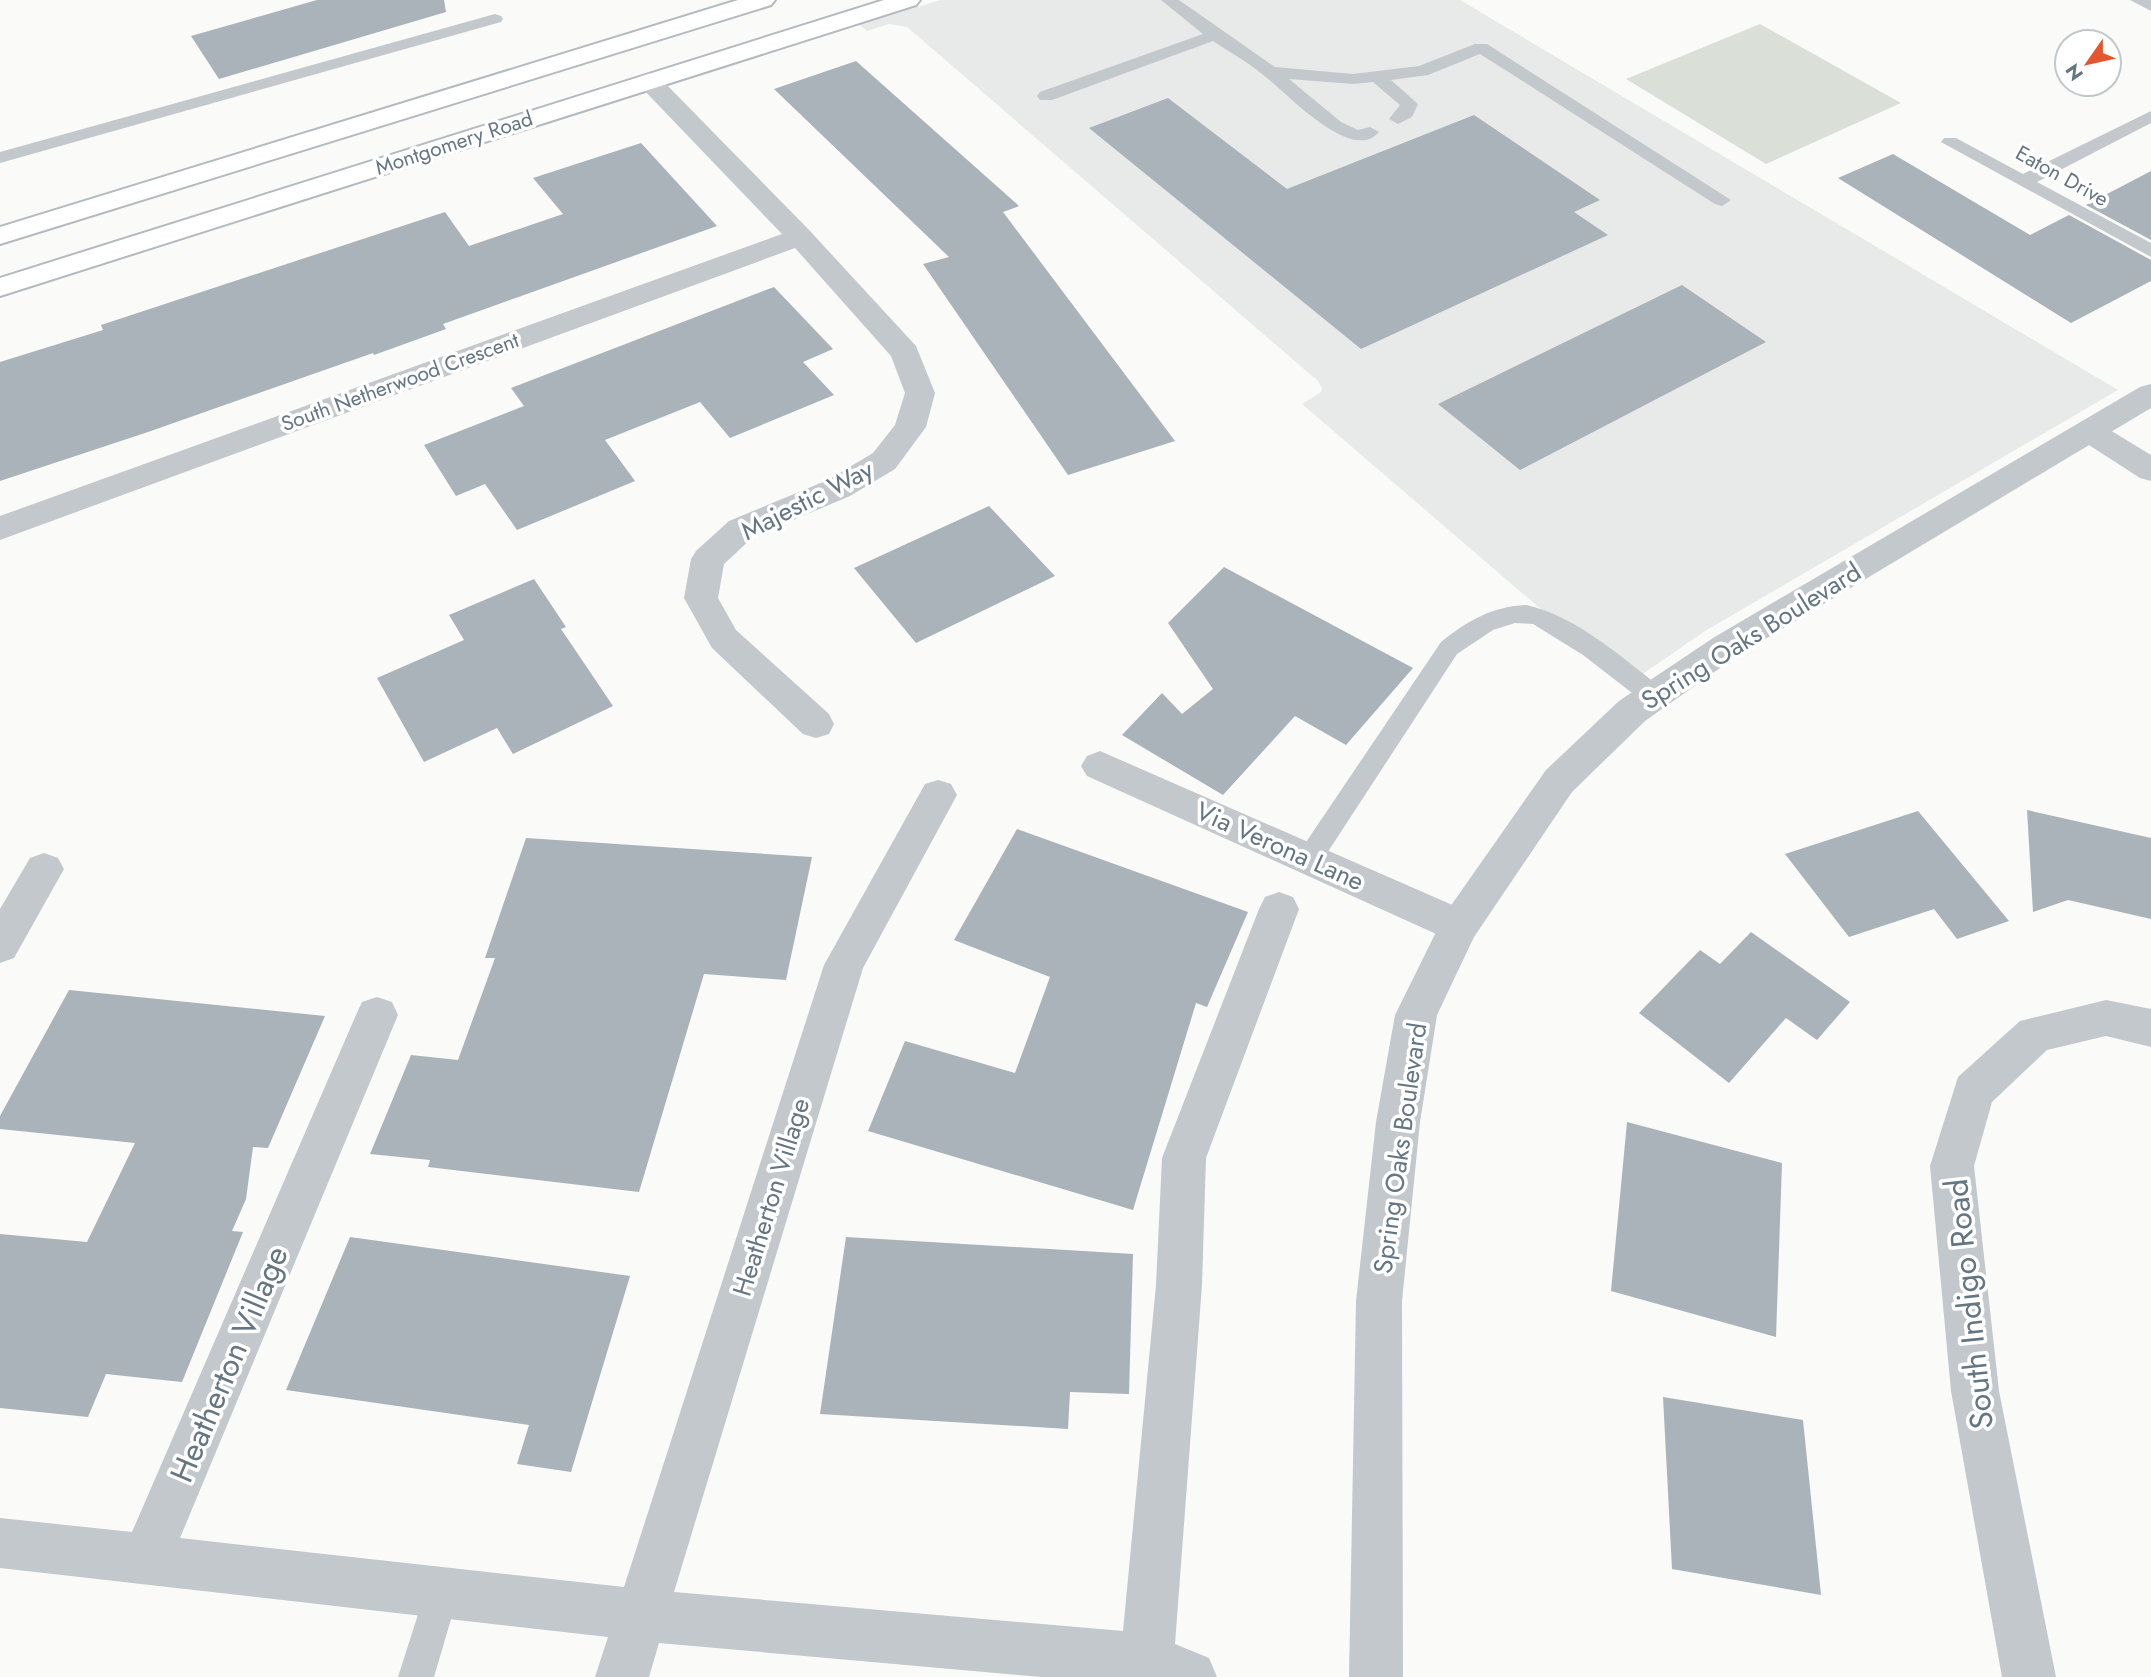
<svg xmlns="http://www.w3.org/2000/svg" width="2151" height="1677" viewBox="0 0 2151 1677" font-family="Jost,sans-serif">
<style>
.built{fill:#e8e9e9}
.green{fill:#dadfd7}
.building{fill:#aab3b9}
.lines{fill:none;stroke-linecap:round;stroke-linejoin:round}
.secondary-casing{stroke:#b3babf;stroke-width:4}
.service{fill:#c3c8cc;fill-rule:evenodd}
.minor{fill:#c3c8cc;fill-rule:evenodd}
.tertiary{fill:#c3c8cc;fill-rule:evenodd}
.secondary{fill:#fff;fill-rule:evenodd}
.labels{text-anchor:middle;dominant-baseline:central;stroke-width:7;stroke-linejoin:round;paint-order:stroke}
.far-street-label{font-size:21px;fill:#657683;stroke:#fff}
.street-label{font-size:26px;fill:#657683;stroke:#fff}
.near-street-label{font-size:32px;fill:#657683;stroke:#fff}
</style>
<rect width="100%" height="100%" fill="#fafaf8"/>
<path class="built" d="M 940,0 L 1460,0 L 2118,390 L 1705,631 L 1628,684 L 1302,404 L 1321,392 L 1322,388 L 1318,381 L 907,27 L 889,24 L 867,31 L 860,25 Z"/>
<path class="green" d="M 1760,24 L 1901,103 L 1766,164 L 1626,79 Z"/>
<path class="building" d="M 317,0 L 444,0 L 446,12 L 219,79 L 191,36 Z
M 856,61 L 1019,206 L 1003,212 L 1175,441 L 1068,475 L 923,264 L 949,257 L 774,89 Z
M 1168,98 L 1287,189 L 1474,115 L 1600,200 L 1574,212 L 1608,235 L 1361,349 L 1089,128 Z
M 641,143 L 717,226 L 443,324 L 446,329 L 374,355 L 373,353 L 148,432 L 0,481 L 0,362 L 103,330 L 101,325 L 445,212 L 469,246 L 563,214 L 533,178 Z
M 1893,154 L 2030,235 L 2069,215 L 2151,260 L 2151,281 L 2071,323 L 1838,178 Z
M 2151,171 L 2151,240 L 2086,205 Z
M 1682,285 L 1766,342 L 1520,470 L 1438,404 Z
M 774,287 L 833,349 L 803,362 L 834,395 L 730,438 L 700,402 L 605,440 L 635,481 L 517,530 L 485,484 L 456,496 L 424,445 L 524,406 L 511,388 Z
M 989,506 L 1055,576 L 916,643 L 854,568 Z
M 1224,567 L 1413,668 L 1346,745 L 1295,716 L 1223,795 L 1122,735 L 1162,693 L 1182,714 L 1213,689 L 1168,623 Z
M 534,579 L 566,627 L 561,629 L 613,706 L 513,754 L 497,728 L 424,762 L 377,678 L 464,640 L 449,615 Z
M 2027,810 L 2151,838 L 2151,919 L 2068,900 L 2033,912 Z
M 1918,811 L 2009,921 L 1957,939 L 1934,909 L 1849,937 L 1785,854 Z
M 1017,829 L 1248,912 L 1207,1007 L 1196,1003 L 1133,1210 L 868,1131 L 905,1041 L 1015,1073 L 1050,977 L 954,940 Z
M 526,838 L 812,857 L 786,980 L 704,974 L 639,1192 L 428,1167 L 430,1160 L 370,1154 L 411,1055 L 458,1060 L 495,958 L 485,958 Z
M 1751,932 L 1850,1002 L 1817,1040 L 1786,1018 L 1729,1083 L 1639,1013 L 1700,950 L 1720,964 Z
M 69,990 L 325,1016 L 268,1148 L 253,1147 L 246,1199 L 232,1231 L 243,1232 L 182,1382 L 106,1374 L 88,1417 L 0,1408 L 0,1234 L 87,1242 L 135,1143 L 0,1129 L 0,1116 Z
M 1627,1122 L 1782,1163 L 1776,1337 L 1611,1291 Z
M 350,1237 L 630,1276 L 571,1472 L 517,1464 L 529,1425 L 286,1390 Z
M 846,1237 L 1133,1254 L 1129,1394 L 1070,1392 L 1068,1429 L 820,1414 Z
M 1663,1397 L 1803,1420 L 1821,1595 L 1672,1569 Z"/>
<g class="lines">
<g class="secondary-casing">
<path id="secondary" d="M 738,0 L 775,0 L 771,5 L 0,244 L 0,227 Z
M 884,0 L 920,0 L 916,5 L 0,296 L 0,278 Z"/>
</g>
<path class="service" d="M 1161,0 L 1179,0 L 1275,67 L 1353,74 L 1419,66 L 1475,44 L 1487,44 L 1731,200 L 1722,206 L 1715,204 L 1480,54 L 1428,75 L 1391,80 L 1418,104 L 1412,117 L 1398,124 L 1389,119 L 1400,105 L 1373,82 L 1353,84 L 1289,79 L 1341,122 L 1358,130 L 1370,127 L 1379,132 C 1352,164 1289,95 1267,78 C 1251,64 1231,53 1213,41 L 1052,100 L 1040,100 L 1037,96 L 1040,92 L 1203,34 Z
M 2130,0 L 2151,0 L 2151,11 Z
M 495,14 L 501,16 L 503,19 L 501,22 L 0,163 L 0,152 Z
M 2151,111 L 2151,123 L 2037,182 L 2151,243 L 2151,257 L 1941,142 L 1944,138 L 1956,138 L 2023,174 Z
M 1527,605 C 1579,618 1621,657 1663,689 L 1666,696 L 1663,703 L 1654,705 L 1645,703 L 1583,655 L 1533,624 L 1515,623 L 1493,630 L 1457,654 L 1318,867 L 1309,870 L 1300,867 L 1296,859 L 1300,851 L 1441,642 C 1467,621 1493,606 1527,605 Z
M 441,1574 L 453,1580 L 459,1592 L 434,1677 L 398,1677 L 429,1580 Z"/>
<path class="minor" d="M 649,73 L 658,76 L 810,231 L 916,346 L 935,393 L 926,427 L 895,469 L 850,496 L 753,537 L 724,564 L 718,598 L 736,630 L 829,714 L 834,724 L 829,734 L 816,738 L 803,734 L 712,648 L 684,598 L 691,559 L 696,551 L 729,521 L 828,480 L 873,453 L 895,425 L 905,393 L 891,356 L 795,248 L 0,540 L 0,516 L 782,234 L 640,86 L 636,81 L 640,76 Z
M 2089,421 L 2100,424 L 2151,455 L 2151,481 L 2140,478 L 2078,438 L 2073,431 L 2078,424 Z
M 1100,751 L 1473,914 L 1479,926 L 1473,938 L 1459,943 L 1445,938 L 1087,776 L 1081,766 L 1087,756 Z
M 938,780 L 951,784 L 957,795 L 863,968 L 674,1592 L 1123,1631 L 1156,1285 L 1162,1158 L 1259,909 L 1265,897 L 1279,892 L 1293,897 L 1299,909 L 1206,1158 L 1202,1285 L 1175,1644 L 1209,1658 L 1217,1677 L 1041,1677 L 659,1643 L 649,1677 L 595,1677 L 608,1637 L 0,1568 L 0,1518 L 132,1532 L 356,1015 L 362,1002 L 377,997 L 392,1002 L 398,1015 L 180,1538 L 624,1587 L 824,965 L 925,784 Z
M 44,853 L 58,858 L 64,869 L 14,958 L 0,963 L 0,909 L 30,858 Z
M 2106,1000 L 2151,1009 L 2151,1047 L 2106,1036 L 2047,1050 L 1992,1102 L 1974,1166 L 1999,1391 L 2056,1677 L 2002,1677 L 1951,1391 L 1930,1166 L 1958,1077 L 2020,1021 Z"/>
<path class="tertiary" d="M 2151,384 L 2151,408 L 1737,656 L 1645,721 L 1572,792 L 1474,937 L 1437,1015 L 1420,1122 L 1402,1301 L 1403,1677 L 1349,1677 L 1356,1301 L 1376,1122 L 1395,1015 L 1445,914 L 1546,770 L 1619,701 L 1713,638 L 2140,387 Z"/>
<use href="#secondary" class="secondary"/>
</g>
<g class="labels">
<g class="far-street-label">
<text transform="translate(454 143) rotate(-18)">Montgomery Road</text>
<text transform="translate(2062 176) rotate(29)">Eaton Drive</text>
<text transform="translate(400 382) rotate(-20)">South Netherwood Crescent</text>
</g>
<g class="street-label">
<text transform="translate(807 500) rotate(-27)">Majestic Way</text>
<text transform="translate(1751 636) rotate(-32)">Spring Oaks Boulevard</text>
<text transform="translate(1280 846) rotate(24)">Via Verona Lane</text>
<text transform="translate(1400 1148) rotate(-82)">Spring Oaks Boulevard</text>
<text transform="translate(771 1197) rotate(-73)">Heatherton Village</text>
</g>
<g class="near-street-label">
<text transform="translate(1969 1304) rotate(-96)">South Indigo Road</text>
<text transform="translate(229 1364) rotate(-67)">Heatherton Village</text>
</g>
</g>
<g transform="translate(2088 63) rotate(236)"><circle r="33" fill="#ffffff" stroke="#c1c8cd" stroke-width="2"/>
<path d="M0-5L12 26L0 18L-12 26Z" fill="#e4572e"/>
<text y="-10" font-size="19" font-weight="bold" text-anchor="middle" fill="#657683">N</text>
</g>
</svg>
